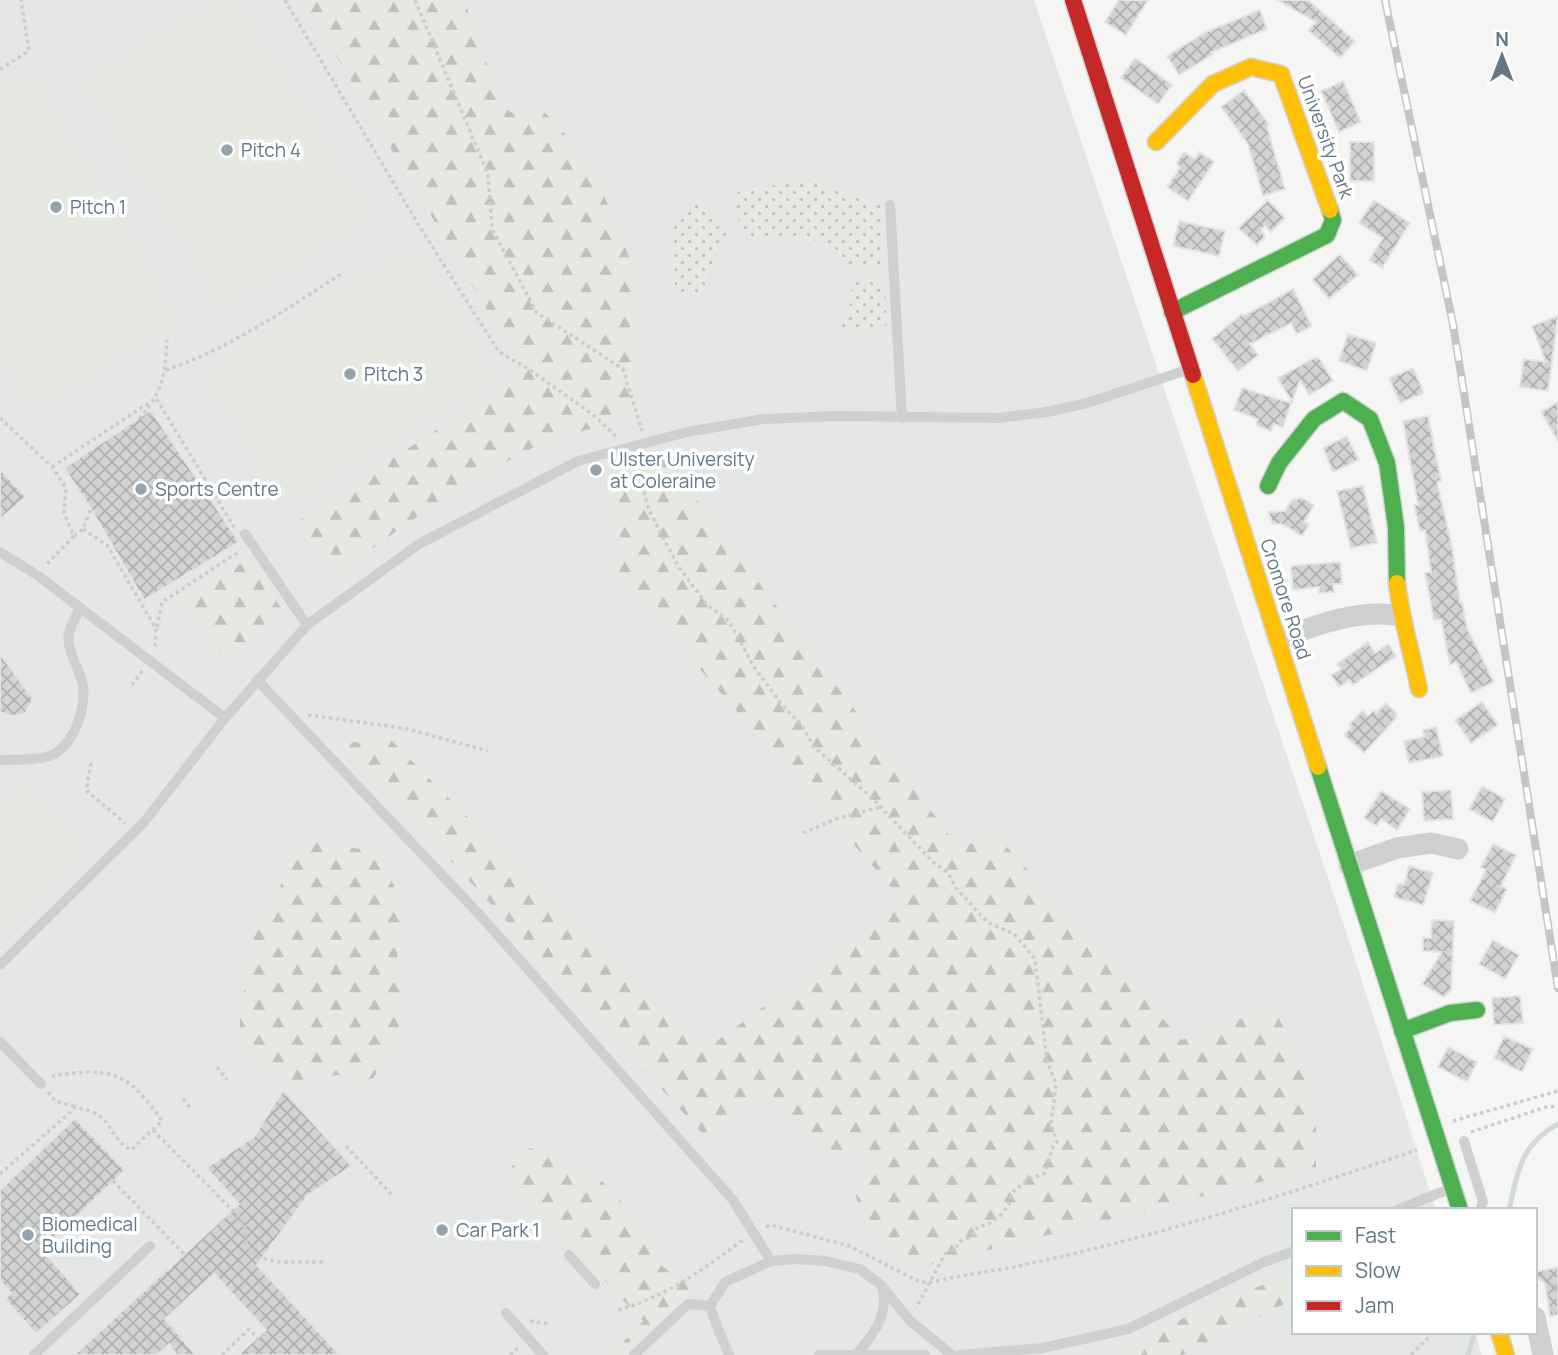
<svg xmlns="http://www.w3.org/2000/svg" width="1558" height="1355" viewBox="0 0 1558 1355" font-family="Manrope,sans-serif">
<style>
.built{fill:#e5e7e6}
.grass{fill:url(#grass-dots)}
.forest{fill:url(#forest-firs)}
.garden{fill:#e5e9e1}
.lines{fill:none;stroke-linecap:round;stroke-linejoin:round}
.stream{stroke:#d1d9dc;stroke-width:5}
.building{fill:url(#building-cross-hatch);stroke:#e4e4e3;stroke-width:2}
.fast-casing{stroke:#d0d2d3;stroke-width:19}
.slow-casing{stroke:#d0d2d3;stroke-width:19}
.jam-casing{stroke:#d0d2d3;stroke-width:19}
.path{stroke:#cbcccd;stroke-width:3.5;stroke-dasharray:3.5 3.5;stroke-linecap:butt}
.lane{stroke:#ced0d0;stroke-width:10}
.street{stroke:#ced0d0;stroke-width:21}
.fast{stroke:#4caf50;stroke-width:16}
.slow{stroke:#ffc107;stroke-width:16}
.jam{stroke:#c62828;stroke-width:16}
.rail-casing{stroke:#c4c5c6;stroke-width:8}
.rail{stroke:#fff;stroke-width:5;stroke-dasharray:16;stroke-linecap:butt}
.poi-dot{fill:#95a4ac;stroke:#fff;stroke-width:2.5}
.labels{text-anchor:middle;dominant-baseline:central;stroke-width:7;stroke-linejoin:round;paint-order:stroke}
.street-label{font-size:19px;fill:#627886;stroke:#fff}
.poi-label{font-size:19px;fill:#627886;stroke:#fff;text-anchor:start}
</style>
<defs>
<pattern id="grass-dots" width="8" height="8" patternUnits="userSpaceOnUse" patternTransform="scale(1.75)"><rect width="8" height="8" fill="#e5e9e1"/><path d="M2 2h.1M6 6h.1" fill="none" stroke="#bdc2bc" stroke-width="1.8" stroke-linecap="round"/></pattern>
<pattern id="forest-firs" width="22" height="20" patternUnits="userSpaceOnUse" patternTransform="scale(1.75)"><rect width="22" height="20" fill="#e5e9e1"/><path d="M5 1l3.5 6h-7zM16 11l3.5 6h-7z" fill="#bdc2bc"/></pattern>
<pattern id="building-cross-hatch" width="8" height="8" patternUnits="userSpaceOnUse" patternTransform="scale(1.75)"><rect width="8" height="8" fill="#d2d3d3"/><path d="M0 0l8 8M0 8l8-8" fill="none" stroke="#aeb0b1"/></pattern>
</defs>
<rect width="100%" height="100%" fill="#f5f5f3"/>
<path class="built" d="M 0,0 L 1034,0 L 1349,941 L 1436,1210 L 1294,1210 L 1294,1332 L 1475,1332 L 1482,1355 L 0,1355 Z"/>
<path class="grass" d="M 808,179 L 880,205 L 883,264 L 852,267 L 826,241 L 750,239 L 735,214 L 733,193 Z
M 699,202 L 727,234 L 713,263 L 705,295 L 675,294 L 674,227 Z
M 884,279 L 887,325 L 847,331 L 838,322 C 852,309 853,300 850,282 Z"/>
<path class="forest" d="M 303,0 L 464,0 L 502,107 L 513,113 L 536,103 L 590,161 L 632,264 L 637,416 L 546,441 L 467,482 L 337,573 L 297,523 L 319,505 L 525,374 Z
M 664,457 L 959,848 L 996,835 L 1182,1040 L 1274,1007 L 1307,1081 L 1316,1129 L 1316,1168 L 916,1268 L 888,1250 L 865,1226 L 856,1197 L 866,1152 L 838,1155 L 800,1126 L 768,1091 L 703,1134 L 342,743 L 391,740 L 702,1052 L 905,903 L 613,570 L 625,555 L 608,488 L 613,470 L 628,462 Z
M 250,559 L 283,611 L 237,658 L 212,647 L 180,596 Z
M 311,842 L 374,851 L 383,861 L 404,909 L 402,938 L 397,955 L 404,1000 L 393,1052 L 373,1078 L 362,1082 L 338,1075 L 292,1081 L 269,1072 L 250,1058 L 240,1045 L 240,1021 L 250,947 L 257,926 L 274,907 L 287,865 L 298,847 Z
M 530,1148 L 593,1172 L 620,1200 L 648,1241 L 658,1263 L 688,1285 L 688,1295 L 624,1355 L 611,1355 L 643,1321 L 532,1204 L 503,1176 Z
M 1294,1272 L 1294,1299 L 1182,1355 L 1118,1355 L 1191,1314 Z"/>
<path class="garden" d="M 215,0 L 237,0 L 372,218 L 223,309 L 82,82 Z
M 32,72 L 180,323 L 31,411 L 0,358 L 0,91 Z
M 417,244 L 497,378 L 283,505 L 203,370 Z
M 23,782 L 88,845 L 0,930 L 0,803 Z"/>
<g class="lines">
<path class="stream" d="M 1509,1210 C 1518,1171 1520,1145 1558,1124
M 1468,1355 L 1475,1332"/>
</g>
<path class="building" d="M 1119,0 L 1148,0 L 1126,35 L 1105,22 Z
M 1277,0 L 1308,0 L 1355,41 L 1340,58 L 1308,30 L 1316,22 Z
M 1260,10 L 1267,29 L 1212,52 L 1213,54 L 1179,75 L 1167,56 L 1206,32 Z
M 1135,58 L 1172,85 L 1158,104 L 1121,78 Z
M 1343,81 L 1361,122 L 1339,132 L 1321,91 Z
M 1244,90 L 1269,125 L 1267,127 L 1285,189 L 1263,196 L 1248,144 L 1221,107 Z
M 1350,142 L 1374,142 L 1374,181 L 1350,181 Z
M 1184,152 L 1195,159 L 1199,152 L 1214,162 L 1188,201 L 1167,187 L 1180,167 L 1176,164 Z
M 1268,200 L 1285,218 L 1271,232 L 1265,226 L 1261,229 L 1265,237 L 1257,245 L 1238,228 Z
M 1374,200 L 1410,223 L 1382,268 L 1369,260 L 1383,238 L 1359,223 Z
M 1179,221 L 1225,231 L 1219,256 L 1173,246 Z
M 1340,254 L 1358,275 L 1329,299 L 1312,279 Z
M 1293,289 L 1312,326 L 1297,334 L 1291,323 L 1250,344 L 1258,355 L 1238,371 L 1212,339 L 1242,314 L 1244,316 Z
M 1558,316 L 1548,391 L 1520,387 L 1524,359 L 1546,362 L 1532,326 Z
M 1348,334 L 1376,343 L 1367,371 L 1339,361 Z
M 1314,358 L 1319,358 L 1333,381 L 1309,395 L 1300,380 L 1292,402 L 1278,378 Z
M 1413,368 L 1424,393 L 1400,403 L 1389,378 Z
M 1242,388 L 1291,403 L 1283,427 L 1274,424 L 1271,431 L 1256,425 L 1258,419 L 1234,410 Z
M 1558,402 L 1558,441 L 1541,412 Z
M 151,410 L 239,542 L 144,600 L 91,509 L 64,468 Z
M 1428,416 L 1441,481 L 1437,482 L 1452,547 L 1460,603 L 1462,602 L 1467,628 L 1494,682 L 1471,693 L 1456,662 L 1450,665 L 1441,619 L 1434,620 L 1425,573 L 1431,572 L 1425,530 L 1420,531 L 1414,505 L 1418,505 L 1403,421 Z
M 1347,436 L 1359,460 L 1333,472 L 1323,448 Z
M 0,469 L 26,497 L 0,519 Z
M 1363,486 L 1377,543 L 1351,548 L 1337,491 Z
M 1302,498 L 1314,505 L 1304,522 L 1309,524 L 1302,536 L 1282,524 L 1273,524 L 1268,512 L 1285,511 L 1292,500 Z
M 1340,562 L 1342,584 L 1333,584 L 1334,592 L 1319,593 L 1319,587 L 1293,590 L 1291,566 Z
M 1368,642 L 1375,653 L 1388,644 L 1396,656 L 1353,685 L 1350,680 L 1339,687 L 1331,675 L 1341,669 L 1337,664 Z
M 0,654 L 33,699 L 25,714 L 10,716 L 0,712 Z
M 1482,702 L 1498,725 L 1471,743 L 1455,720 Z
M 1386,703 L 1396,713 L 1396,718 L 1364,753 L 1344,735 L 1351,727 L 1349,725 L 1363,710 L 1368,716 L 1374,710 L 1376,713 Z
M 1436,727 L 1443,756 L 1409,763 L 1404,741 L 1425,737 L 1423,730 Z
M 1482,786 L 1505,799 L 1493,822 L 1469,809 Z
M 1451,790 L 1453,819 L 1424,821 L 1422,792 Z
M 1381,791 L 1410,809 L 1397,830 L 1381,819 L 1377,826 L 1364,818 Z
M 1493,844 L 1516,855 L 1501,886 L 1507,889 L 1495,913 L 1470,901 L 1486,870 L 1481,867 Z
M 1409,866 L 1433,873 L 1423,905 L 1394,897 L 1398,883 L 1404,885 Z
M 1432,920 L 1454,921 L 1451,990 L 1444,997 L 1422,984 L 1442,952 L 1423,951 L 1423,938 L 1431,938 Z
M 1493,940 L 1519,955 L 1505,979 L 1479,964 Z
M 1520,996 L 1523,1023 L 1494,1025 L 1492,998 Z
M 1504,1036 L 1533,1049 L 1522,1072 L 1494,1058 Z
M 1448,1047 L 1477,1062 L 1467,1082 L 1438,1067 Z
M 283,1090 L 352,1166 L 308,1195 L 257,1265 L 340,1355 L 238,1355 L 266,1330 L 214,1274 L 165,1319 L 196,1355 L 177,1355 L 169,1344 L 157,1355 L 74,1355 L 239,1204 L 206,1168 L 254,1137 Z
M 75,1118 L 125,1170 L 42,1250 L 81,1294 L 36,1334 L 5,1299 L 11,1293 L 0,1281 L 0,1190 Z
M 1558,1267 L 1558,1315 L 1550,1316 L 1545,1283 L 1535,1277 L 1535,1272 Z"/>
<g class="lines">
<g class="fast-casing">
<path id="fast" d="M 1172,312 L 1327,235 L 1333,220 L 1330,210
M 1268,486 L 1279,463 L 1314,419 L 1343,401 L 1370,419 L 1387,463 L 1396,527 L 1397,583
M 1318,767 L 1460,1210
M 1402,1031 L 1450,1013 L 1477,1010"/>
</g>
<g class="slow-casing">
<path id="slow" d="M 1156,142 L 1213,84 L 1251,67 L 1281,74 L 1330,210
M 1193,375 L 1318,767
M 1397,583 C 1401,619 1412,653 1419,689
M 1499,1332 L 1506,1355"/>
</g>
<g class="jam-casing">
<path id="jam" d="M 1073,0 L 1193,375"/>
</g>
<path class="path" d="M 285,0 L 421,229 L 499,352 L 530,370 L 592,414 L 617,437
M 415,0 L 488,174 L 492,229 L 537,313 L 623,369 L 642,431
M 0,69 L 29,51 L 21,0
M 166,370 C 229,349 288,308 344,272
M 0,418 L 52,467 L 66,488 L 64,513 L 74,536 L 46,565
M 139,419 C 163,391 165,377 167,340
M 639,457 L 642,485 L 649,510 L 678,566 L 707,605 L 729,621 L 754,667 L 783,706 L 801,724 L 814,747 L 870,796 L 933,862 L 948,873 L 956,888 L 987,922 L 1014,934 L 1035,959 L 1047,1061 L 1056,1084 L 1051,1124 L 1057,1142 L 1053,1147 L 1045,1173 L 1027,1180 L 1012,1193 L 1009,1204 L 1002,1214 L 990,1223 L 978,1227 L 971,1237 L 960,1241 L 955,1249 L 945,1254 L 916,1308
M 52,467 L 156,398 L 234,527
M 83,529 L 107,545 L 156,629 L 155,648
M 74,536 L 83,529 L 91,509
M 157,627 L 162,602 L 240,551
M 132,685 L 143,670
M 308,715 L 404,728 L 488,751
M 91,763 L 86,790 L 125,823
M 803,833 L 836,819 L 880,807
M 217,1067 L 227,1080
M 48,1092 L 55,1101 L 76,1107
M 183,1099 L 192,1110
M 1453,1121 L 1558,1091
M 153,1130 L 244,1222 L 247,1246 L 258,1257 L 277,1262 L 324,1262
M 1471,1132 L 1549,1106 L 1558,1107
M 346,1146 L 393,1196
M 0,1174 L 76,1107 C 82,1109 91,1111 97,1114 C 113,1125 113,1141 131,1150 L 162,1121 C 128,1072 111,1066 52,1076
M 113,1181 L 184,1254
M 766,1227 L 771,1225 L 849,1246 L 920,1282 L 932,1282 C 965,1274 999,1271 1032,1263 C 1163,1235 1290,1193 1417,1150
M 618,1310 C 666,1297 704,1269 744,1239
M 530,1321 L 548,1324
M 222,1355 L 249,1329 L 257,1338
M 510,1355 L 519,1347
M 1411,1355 L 1434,1332"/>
<path class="lane" d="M 890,205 L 902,418
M 245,534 L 307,625
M 0,552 L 37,575 L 225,718
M 257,680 L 477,912 L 733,1200 L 771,1261
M 0,760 C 15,759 35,761 49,756 C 75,747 88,704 82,681 C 78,666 66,649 69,633 C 70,625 77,616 80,608
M 0,965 L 145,821 L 225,718 L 307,625 L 419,544 L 578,461 L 687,432 L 764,419 L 835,416 L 999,418 L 1047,412 L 1087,403 L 1190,369
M 0,1042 L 41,1084
M 1464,1141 L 1483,1202 L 1480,1210
M 1397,1210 L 1452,1188
M 569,1255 L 595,1284
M 506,1313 L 543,1355
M 34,1355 L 150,1246
M 634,1355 L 688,1304 L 710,1306
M 729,1355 L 718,1329 L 710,1306 L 725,1282 L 771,1261 L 795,1259 L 825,1261 L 860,1269 L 881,1285 L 910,1321 L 952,1355
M 819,1355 L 925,1355
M 856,1355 C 873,1335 890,1314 882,1287
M 960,1355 L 1043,1348 L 1128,1329 L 1264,1262 L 1294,1251"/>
<path class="street" d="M 1278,640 C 1315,625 1360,608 1401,616
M 1349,865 L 1397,848 L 1431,843 L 1458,849
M 1535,1317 L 1543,1355"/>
<use href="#fast" class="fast"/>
<use href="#slow" class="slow"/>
<use href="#jam" class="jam"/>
<g class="rail-casing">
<path id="rail" d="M 1385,0 L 1453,324 L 1558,988"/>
</g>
<use href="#rail" class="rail"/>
</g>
<g class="poi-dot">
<circle cx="227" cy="150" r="7"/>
<circle cx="56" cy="207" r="7"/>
<circle cx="350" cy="374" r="7"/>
<circle cx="596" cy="470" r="7"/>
<circle cx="141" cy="489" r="7"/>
<circle cx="442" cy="1230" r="7"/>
<circle cx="28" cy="1235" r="7"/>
</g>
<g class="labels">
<g class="street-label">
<text transform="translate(1326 137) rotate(70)">University Park</text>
<text transform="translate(1286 599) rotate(72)">Cromore Road</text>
</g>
<g class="poi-label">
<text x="241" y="150">Pitch 4</text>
<text x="70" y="207">Pitch 1</text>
<text x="364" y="374">Pitch 3</text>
<text x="610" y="459">Ulster University<tspan x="610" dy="22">at Coleraine</tspan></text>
<text x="155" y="489">Sports Centre</text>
<text x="42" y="1224">Biomedical<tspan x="42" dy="22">Building</tspan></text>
<text x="456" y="1230">Car Park 1</text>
</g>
</g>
<rect x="1292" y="1208" width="245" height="126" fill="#ffffff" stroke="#c0c9cf" stroke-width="2"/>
<rect x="1306" y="1231" width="35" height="10" fill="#4caf50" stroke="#c0c9cf" stroke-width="2"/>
<text x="1355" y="1243" font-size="21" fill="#627886">Fast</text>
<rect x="1306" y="1266" width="35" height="10" fill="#ffc107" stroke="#c0c9cf" stroke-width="2"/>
<text x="1355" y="1278" font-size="21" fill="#627886">Slow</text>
<rect x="1306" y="1301" width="35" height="10" fill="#c62828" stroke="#c0c9cf" stroke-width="2"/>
<text x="1355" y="1313" font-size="21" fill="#627886">Jam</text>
<g transform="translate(1502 56)" stroke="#ffffff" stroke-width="5" paint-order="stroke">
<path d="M0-5L12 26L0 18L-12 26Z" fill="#627886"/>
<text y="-10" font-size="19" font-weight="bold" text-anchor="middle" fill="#627886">N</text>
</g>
</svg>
